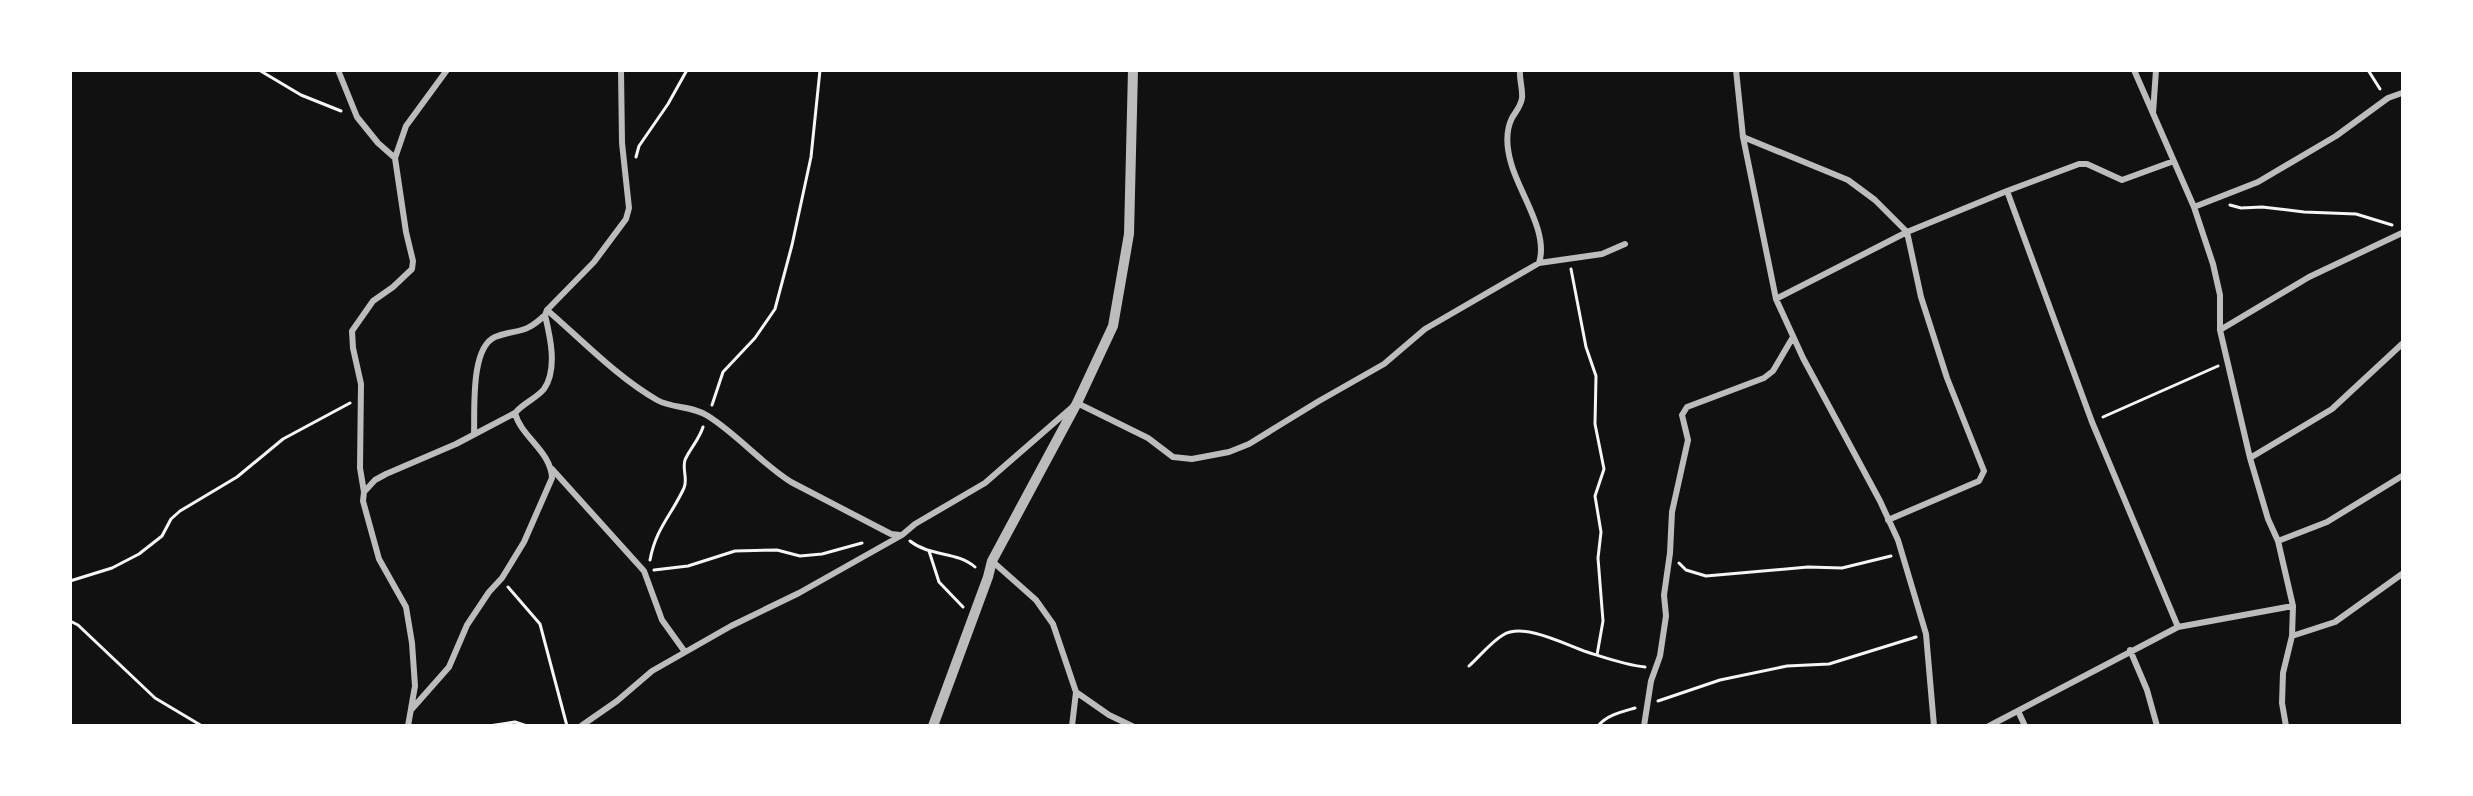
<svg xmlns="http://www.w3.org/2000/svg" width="2473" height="796" viewBox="0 0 2473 796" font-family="'Crimson Pro',serif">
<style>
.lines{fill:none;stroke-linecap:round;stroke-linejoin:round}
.path{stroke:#f5f5f5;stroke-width:3}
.minor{stroke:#bcbcbc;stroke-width:6}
.tertiary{stroke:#bcbcbc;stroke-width:10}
</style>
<rect width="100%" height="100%" fill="#111"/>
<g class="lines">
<path class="path" d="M 259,70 L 301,95 L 341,111
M 2368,70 L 2380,89
M 636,157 L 639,146 L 668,104 L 687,70
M 2230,205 L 2241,208 L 2262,207 L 2304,212 L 2356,214 L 2392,225
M 1571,269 L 1586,347 L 1596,376 L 1595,424 L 1604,469 L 1595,496 L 1601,532 L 1598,558 L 1603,621 L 1597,655
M 712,405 L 723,372 L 755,338 L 775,309 L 792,245 L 811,157 L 820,70
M 2103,417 L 2218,366
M 910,541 C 930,557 957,551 975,567
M 929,551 L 939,582 L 963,607
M 650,560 C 656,528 671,516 684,488 C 688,479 682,469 685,460 C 689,450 699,440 703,427
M 1679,563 L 1686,570 L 1706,576 L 1808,567 L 1842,568 L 1891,556
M 654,570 L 688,566 L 735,551 L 777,550 L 800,556 L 822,554 L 862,543
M 70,581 L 112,568 L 139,554 L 162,536 L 171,519 L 180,511 L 237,477 L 283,439 L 350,403
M 508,587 L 540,624 L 567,726
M 70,621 L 78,625 L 155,698 L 202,726
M 1469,666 C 1480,656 1491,642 1503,635 C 1524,622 1566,645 1587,652 C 1606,658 1625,665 1645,667
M 1658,701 L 1720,680 L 1787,666 L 1829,664 L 1916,637
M 489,726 L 515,722 L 527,726
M 1598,726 C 1607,715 1621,712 1635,708"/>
<path class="minor" d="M 338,70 L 357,117 L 378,143 L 395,158
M 1520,70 C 1519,79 1523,89 1522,98 C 1521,106 1516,111 1512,118 C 1505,132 1507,149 1511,163 C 1519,193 1549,232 1539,263
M 1736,70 L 1743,137 L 1776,299 L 1803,358 L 1880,501 L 1898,540 L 1926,634 L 1934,726
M 2134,70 L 2194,207 L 2213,264 L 2220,295 L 2220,330 L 2250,458 L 2268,519 L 2278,541 L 2293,606 L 2292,636 L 2283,673 L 2282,703 L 2286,726
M 2153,113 L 2156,70
M 1743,137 L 1848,180 L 1875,200 L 1907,232 L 1921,297 L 1947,378 L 1984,471 L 1979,481 L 1888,520
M 2007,191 L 2092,422 L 2178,627
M 2194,207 L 2258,182 L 2336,136 L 2388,98 L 2402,93
M 1776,299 L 1907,232 L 2007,191 L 2079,164 L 2087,164 L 2122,180 L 2174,161
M 547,310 C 582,340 617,377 657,400 C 673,409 691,405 708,416 C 738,435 761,463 791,482 L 891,534 L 900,535
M 2220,330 L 2309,277 L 2402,233
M 474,434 C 475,411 470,348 495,337 C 518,328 523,336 545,315
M 2250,458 L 2332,409 L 2402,344
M 552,469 L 644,571 L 662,620 L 685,652
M 364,492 L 360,468 L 361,384 L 353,348 L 352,331 L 373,301 L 393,287 L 412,269 L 413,261 L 406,232 L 395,158 L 406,126 L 447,70
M 2278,541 L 2327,522 L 2402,476
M 992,561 L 1036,600 L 1053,624 L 1076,692 L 1072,726
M 2292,636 L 2335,622 L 2402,574
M 2130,650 L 2147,690 L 2157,726
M 1076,692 L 1109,715 L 1132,726
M 411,710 L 449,667 L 467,625 L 489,592 L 502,578 L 524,542 L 552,478 C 551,451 521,437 515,413 C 523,403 537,398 544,389 C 558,369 550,336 545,315 L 547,310 L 594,262 L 626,219 L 629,208 L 622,143 L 621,70
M 2018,711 L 2025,726
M 408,726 L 415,686 L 412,643 L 406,607 L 379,559 L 363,501 L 364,492 L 375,480 L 386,474 L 456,444 L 515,413
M 581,726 L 617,701 L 652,671 L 731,626 L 799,593 L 902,535 L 915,524 L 985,483 L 1077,403 L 1148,438 L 1173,457 L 1192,459 L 1229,452 L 1249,444 L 1319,401 L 1384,364 L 1425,329 L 1539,263 L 1602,254 L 1625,244
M 1644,726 L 1651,681 L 1660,656 L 1666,616 L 1664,595 L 1670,553 L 1672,512 L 1688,440 L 1682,415 L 1687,407 L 1764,378 L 1773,371 L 1793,337
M 1989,726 L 2178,627 L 2293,606"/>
<path class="tertiary" d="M 933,726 L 988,577 L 992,561 L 1077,403 L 1113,326 L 1129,234 L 1133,70"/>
</g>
<rect width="2473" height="796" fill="none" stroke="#ffffff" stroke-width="144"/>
</svg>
